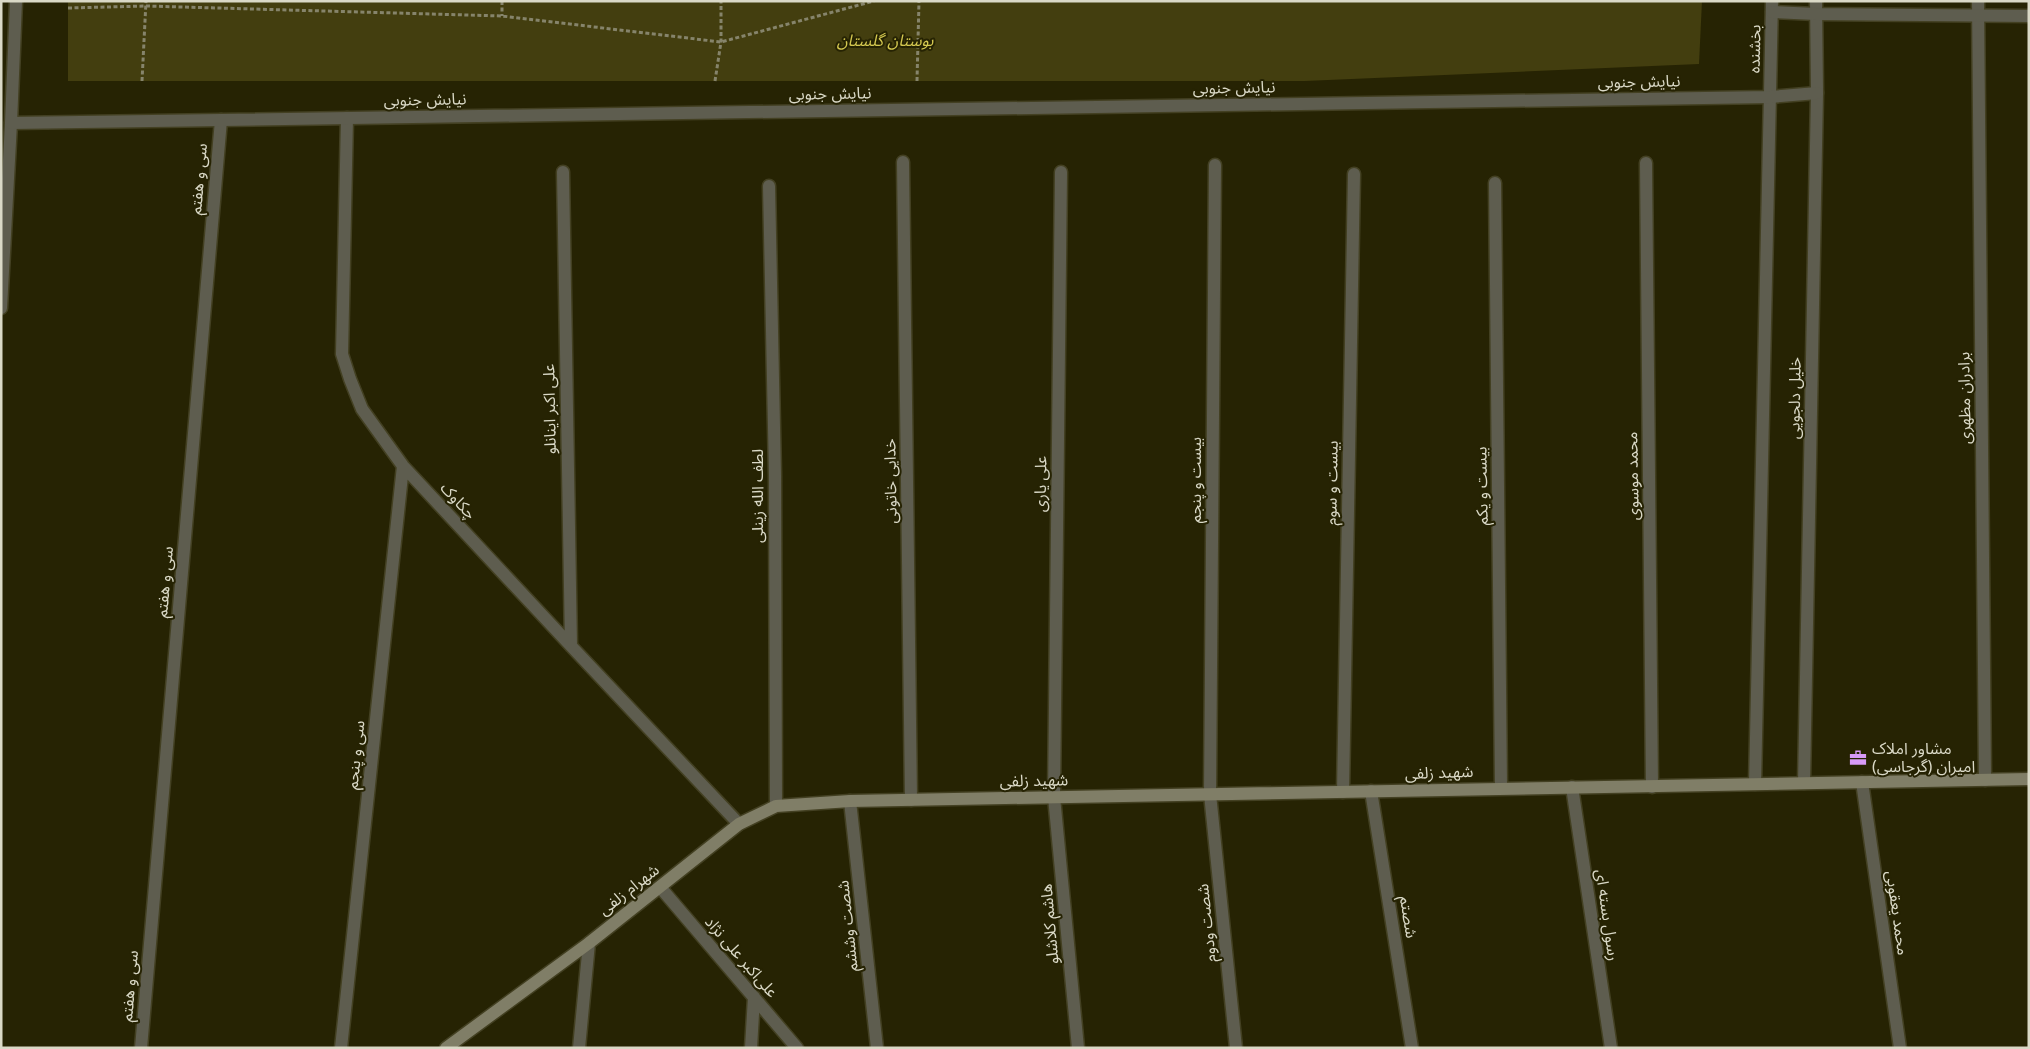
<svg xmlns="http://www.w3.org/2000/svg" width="2030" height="1049" viewBox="0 0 2030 1049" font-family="Georgia,'Noto Sans Arabic',serif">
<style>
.green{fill:#433e0f}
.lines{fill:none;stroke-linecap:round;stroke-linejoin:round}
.minor-casing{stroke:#434022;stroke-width:15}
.tertiary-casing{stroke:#434022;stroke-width:15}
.secondary-casing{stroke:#434022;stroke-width:15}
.path{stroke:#86846b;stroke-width:3;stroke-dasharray:4 2.5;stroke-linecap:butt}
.minor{stroke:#5e5d4f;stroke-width:12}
.tertiary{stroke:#5e5d4f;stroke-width:12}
.secondary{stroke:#807e67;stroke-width:12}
.labels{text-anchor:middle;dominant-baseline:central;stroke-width:4;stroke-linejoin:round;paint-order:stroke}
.park-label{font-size:16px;font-style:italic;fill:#d4c850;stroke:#262303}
.street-label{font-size:16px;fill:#dad9c7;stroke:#262303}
.poi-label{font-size:16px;fill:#dad9c7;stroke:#262303;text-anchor:start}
</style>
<rect width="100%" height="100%" fill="#262303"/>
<path class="green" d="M 68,1 L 1702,1 L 1699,64 L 1305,81 L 68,81 Z"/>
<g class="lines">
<g class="minor-casing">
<path id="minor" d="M 1978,1 L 1985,780
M 347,118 L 342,354 L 350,379 L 362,409 L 403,466 L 571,646 L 739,824
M 903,162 L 911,800
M 1646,163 L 1652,787
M 1215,165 L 1210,794 L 1236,1048
M 563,172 L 571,646
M 1061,172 L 1054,797 L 1078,1048
M 1495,183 L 1501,788
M 769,186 L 775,475 L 776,806
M 1,308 L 11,123
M 1804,783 L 1817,93 L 1816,1
M 1755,784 L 1772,1
M 1572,787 L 1611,1048
M 1371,791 L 1412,1048
M 1343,792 L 1354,174
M 850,801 L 877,1048
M 660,887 L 797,1048
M 141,1048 L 221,120
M 341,1048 L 403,466
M 579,1048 L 589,943
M 751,1048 L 754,997"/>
</g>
<g class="tertiary-casing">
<path id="tertiary" d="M 16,1 L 11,123 L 1770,97 L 1817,93
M 1772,12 L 1816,14 L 2029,16
M 1862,782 L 1900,1048"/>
</g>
<g class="secondary-casing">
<path id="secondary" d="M 446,1048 L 589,943 L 739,824 L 776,806 L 850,801 L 2029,779"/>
</g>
<path class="path" d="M 502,1 L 502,16
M 68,8 L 146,6 L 502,16 L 721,42 L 874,1
M 142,81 L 146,1
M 715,81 L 721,42 L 721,1
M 917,81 L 919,1"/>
<use href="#minor" class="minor"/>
<use href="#tertiary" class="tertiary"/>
<use href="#secondary" class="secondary"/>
</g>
<defs>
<g id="office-bare" transform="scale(1.35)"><path d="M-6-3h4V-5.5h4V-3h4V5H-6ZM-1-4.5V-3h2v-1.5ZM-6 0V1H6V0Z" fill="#d89af8" stroke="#262303" stroke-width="2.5" paint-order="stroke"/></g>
</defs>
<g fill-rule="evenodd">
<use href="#office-bare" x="1858" y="758"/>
</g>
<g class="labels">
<g class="park-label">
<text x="885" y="41">بوستان گلستان</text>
</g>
<g class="street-label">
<text transform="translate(1755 49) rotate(-89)">بخشنده</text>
<text transform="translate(1639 82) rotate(-1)">نیایش جنوبی</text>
<text transform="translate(1234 88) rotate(-1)">نیایش جنوبی</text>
<text transform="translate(830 94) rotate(-1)">نیایش جنوبی</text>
<text transform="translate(425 100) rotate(-1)">نیایش جنوبی</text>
<text transform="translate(199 179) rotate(-85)">سی و هفتم</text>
<text transform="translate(1795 398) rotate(-89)">خلیل دلجویی</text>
<text transform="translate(1965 398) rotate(-91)">برادران مظهری</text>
<text transform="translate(550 409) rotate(-91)">علی اکبر اینانلو</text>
<text transform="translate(1633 476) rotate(-91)">محمد موسوی</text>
<text transform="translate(1196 480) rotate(-90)">بیست و پنجم</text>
<text transform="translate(891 481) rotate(-91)">خدایی خاتونی</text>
<text transform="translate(1332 483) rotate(-89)">بیست و سوم</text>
<text transform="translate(1041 484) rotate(-89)">علی یاری</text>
<text transform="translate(1482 486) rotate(-91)">بیست و یکم</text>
<text transform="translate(758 496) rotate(-90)">لطف الله زینلی</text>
<text transform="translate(458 501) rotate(47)">چکاوک</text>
<text transform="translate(165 582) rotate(-85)">سی و هفتم</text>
<text transform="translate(356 755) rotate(-84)">سی و پنجم</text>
<text transform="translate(1439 773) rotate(-2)">شهید زلفی</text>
<text transform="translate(1034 781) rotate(-1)">شهید زلفی</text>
<text transform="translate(629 890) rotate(-38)">شهرام زلفی</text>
<text transform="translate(1897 913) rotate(82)">محمد یعقوبی</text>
<text transform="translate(1607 915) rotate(82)">رسول بسته ای</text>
<text transform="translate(1408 917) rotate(81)">شصتم</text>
<text transform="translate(1207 923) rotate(-96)">شصت ودوم</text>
<text transform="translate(1050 924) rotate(-95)">هاشم کلاشلو</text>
<text transform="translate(848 926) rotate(-96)">شصت وششم</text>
<text transform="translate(741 957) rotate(49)">علی‌اکبر علی نژاد</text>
<text transform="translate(130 986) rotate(-85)">سی و هفتم</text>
</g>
<g class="poi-label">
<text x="1872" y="749">مشاور املاک<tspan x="1872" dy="18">امیران (گرجاسی)</tspan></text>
</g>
</g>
<rect width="2030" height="1049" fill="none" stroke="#dad9c7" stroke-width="5"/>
</svg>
